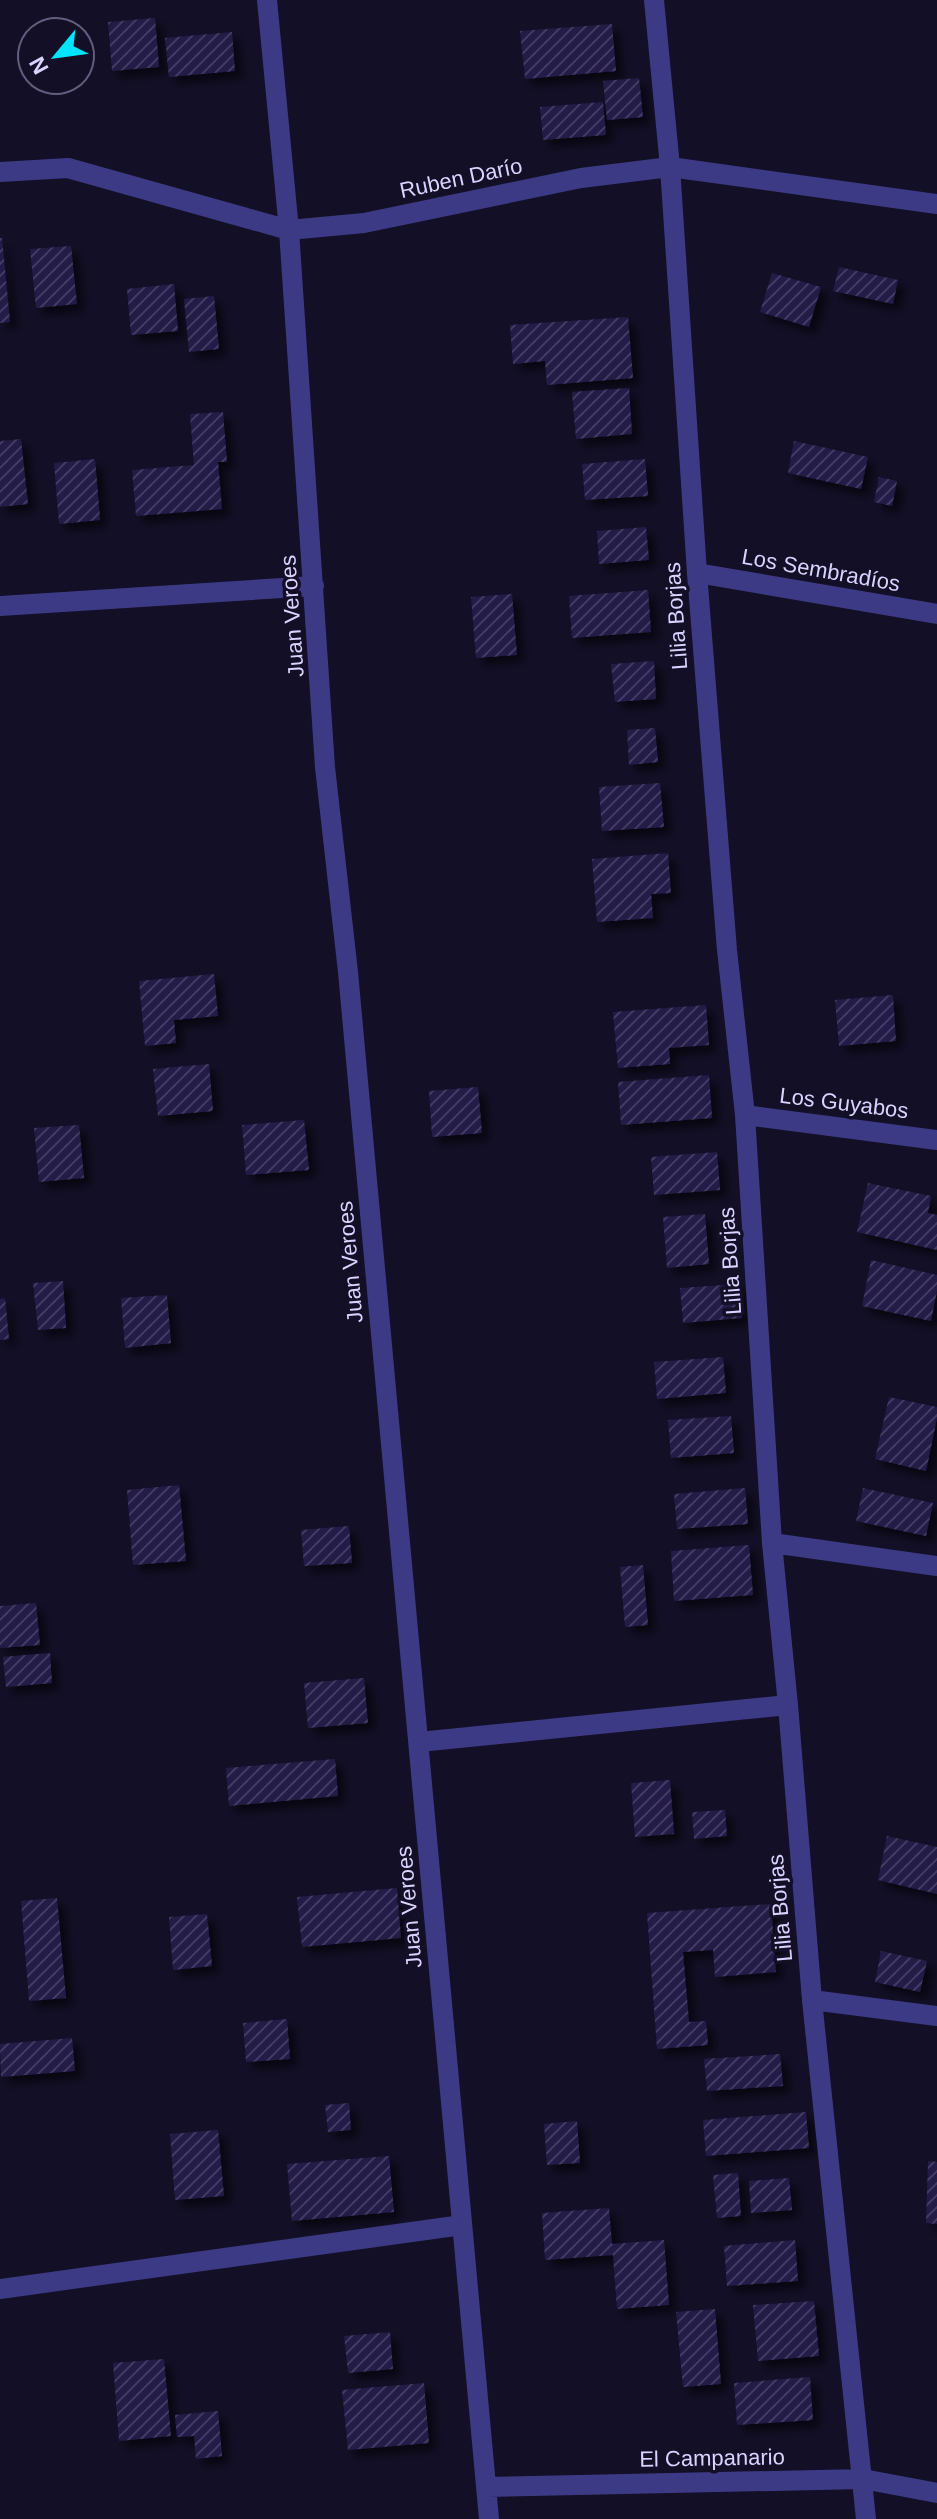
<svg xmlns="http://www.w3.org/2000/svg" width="937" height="2519" viewBox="0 0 937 2519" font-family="Helvetica,sans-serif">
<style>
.building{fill:url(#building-hatch);filter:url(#shadow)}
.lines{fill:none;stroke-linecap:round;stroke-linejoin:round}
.street{stroke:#3d3a85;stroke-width:20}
.labels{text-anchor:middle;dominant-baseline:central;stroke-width:7;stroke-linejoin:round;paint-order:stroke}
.street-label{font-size:22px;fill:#d9d4ff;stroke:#130f26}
</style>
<defs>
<pattern id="building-hatch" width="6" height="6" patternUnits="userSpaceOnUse" patternTransform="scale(2)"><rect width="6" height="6" fill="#241b47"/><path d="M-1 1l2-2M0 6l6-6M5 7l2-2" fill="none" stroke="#433b63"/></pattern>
<filter id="shadow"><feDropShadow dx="7" dy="7" stdDeviation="4" flood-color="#0009"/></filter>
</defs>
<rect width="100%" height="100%" fill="#130f26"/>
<path class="building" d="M 155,18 L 159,67 L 112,71 L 108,22 Z
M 612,24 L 616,71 L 525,79 L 520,31 Z
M 232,32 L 235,71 L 169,77 L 165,38 Z
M 639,78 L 643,117 L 607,120 L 603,81 Z
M 603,102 L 606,135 L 543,140 L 540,107 Z
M 0,238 L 2,238 L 10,322 L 0,323 Z
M 71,246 L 77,304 L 36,308 L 30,249 Z
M 839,267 L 898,280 L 893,304 L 833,291 Z
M 772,273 L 821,287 L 809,327 L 760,312 Z
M 174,284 L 178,331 L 131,335 L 127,289 Z
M 214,296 L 219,349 L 189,352 L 184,299 Z
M 628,317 L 633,378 L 547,385 L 545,361 L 513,364 L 510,325 Z
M 629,388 L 632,434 L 576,439 L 572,392 Z
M 223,412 L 227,462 L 218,462 L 222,509 L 136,516 L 132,470 L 194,465 L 190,414 Z
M 21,439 L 28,504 L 0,507 L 0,441 Z
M 794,441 L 868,457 L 861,489 L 788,473 Z
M 95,459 L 100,520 L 59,524 L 54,463 Z
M 645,459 L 648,496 L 585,500 L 582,464 Z
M 879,477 L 897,481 L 892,506 L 874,502 Z
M 646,527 L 649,560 L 599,564 L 597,531 Z
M 648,590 L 651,632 L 572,638 L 569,596 Z
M 512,594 L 517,655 L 476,658 L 471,597 Z
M 654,661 L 656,699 L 615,702 L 611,664 Z
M 655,728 L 658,762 L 629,765 L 627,730 Z
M 660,783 L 664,827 L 602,831 L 599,787 Z
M 668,853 L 671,893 L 651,894 L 653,918 L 597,922 L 592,859 Z
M 214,974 L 218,1016 L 174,1020 L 176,1043 L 145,1046 L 139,981 Z
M 893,995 L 896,1041 L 839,1046 L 835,1000 Z
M 706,1005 L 709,1045 L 669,1048 L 670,1064 L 618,1068 L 613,1012 Z
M 209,1064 L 213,1111 L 158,1116 L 153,1069 Z
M 709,1075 L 712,1118 L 621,1125 L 618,1082 Z
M 478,1087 L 482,1133 L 432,1137 L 429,1091 Z
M 304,1120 L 309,1170 L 246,1175 L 242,1125 Z
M 79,1125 L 84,1178 L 39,1182 L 34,1128 Z
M 717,1152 L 720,1190 L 654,1195 L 651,1157 Z
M 868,1183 L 931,1196 L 928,1213 L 937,1215 L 937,1250 L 857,1232 Z
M 705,1214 L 709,1264 L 667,1268 L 663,1217 Z
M 871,1260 L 937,1275 L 937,1291 L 931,1321 L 862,1306 Z
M 63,1281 L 66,1328 L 38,1330 L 33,1283 Z
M 739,1284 L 742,1318 L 683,1323 L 680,1288 Z
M 167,1295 L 171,1343 L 125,1348 L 121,1298 Z
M 5,1298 L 9,1339 L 0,1340 L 0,1299 Z
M 723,1357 L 726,1393 L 657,1399 L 654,1362 Z
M 889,1397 L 937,1407 L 937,1418 L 926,1471 L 875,1459 Z
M 731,1416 L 734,1453 L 671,1458 L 668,1420 Z
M 179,1485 L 186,1561 L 133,1565 L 127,1490 Z
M 745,1488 L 748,1524 L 677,1529 L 674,1494 Z
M 863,1488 L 933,1503 L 926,1536 L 856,1521 Z
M 349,1526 L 352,1563 L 304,1566 L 301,1530 Z
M 749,1545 L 753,1595 L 674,1601 L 671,1551 Z
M 643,1565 L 648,1625 L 625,1627 L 620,1567 Z
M 36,1603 L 40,1645 L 0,1648 L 0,1606 Z
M 50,1653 L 52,1683 L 6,1687 L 3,1657 Z
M 364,1678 L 368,1723 L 308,1728 L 304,1683 Z
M 335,1759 L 338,1796 L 229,1806 L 226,1768 Z
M 670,1780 L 674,1834 L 635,1837 L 631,1783 Z
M 725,1810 L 727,1836 L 694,1839 L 692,1812 Z
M 887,1836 L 937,1847 L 937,1894 L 878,1880 Z
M 397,1888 L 401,1938 L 302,1947 L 297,1897 Z
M 57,1898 L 66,1998 L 29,2001 L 21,1901 Z
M 771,1904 L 776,1972 L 715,1977 L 713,1950 L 683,1952 L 689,2022 L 706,2021 L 708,2045 L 657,2049 L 647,1913 Z
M 207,1914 L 212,1966 L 173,1970 L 169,1917 Z
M 881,1951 L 927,1961 L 920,1992 L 875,1982 Z
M 287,2019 L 290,2059 L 246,2062 L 243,2023 Z
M 72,2038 L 75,2071 L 1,2077 L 0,2044 Z
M 780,2054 L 783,2086 L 707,2091 L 704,2059 Z
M 349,2103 L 351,2130 L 328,2132 L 325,2105 Z
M 806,2112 L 809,2148 L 706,2156 L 703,2120 Z
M 577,2121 L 580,2163 L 547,2165 L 544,2124 Z
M 218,2130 L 224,2196 L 175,2200 L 170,2134 Z
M 389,2156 L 394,2212 L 292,2221 L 287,2164 Z
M 928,2161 L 937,2162 L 937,2224 L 926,2223 Z
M 738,2173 L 741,2216 L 717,2218 L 713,2175 Z
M 789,2178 L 792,2210 L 751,2213 L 749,2181 Z
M 609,2208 L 612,2244 L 664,2240 L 669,2305 L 617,2309 L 613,2255 L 545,2260 L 542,2213 Z
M 795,2240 L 798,2281 L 727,2286 L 724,2246 Z
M 814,2301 L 819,2356 L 758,2361 L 753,2305 Z
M 715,2309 L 721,2384 L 683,2387 L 676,2312 Z
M 390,2332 L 393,2369 L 348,2373 L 344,2336 Z
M 164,2359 L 171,2436 L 119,2441 L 113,2363 Z
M 810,2377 L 813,2420 L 737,2425 L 734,2383 Z
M 424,2383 L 429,2443 L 348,2450 L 342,2390 Z
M 218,2411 L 222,2456 L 196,2459 L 194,2436 L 177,2437 L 175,2415 Z"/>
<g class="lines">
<path class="street" d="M 267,0 L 289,230 L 325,767 L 348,972 L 489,2519
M 654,0 L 670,167 L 697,573 L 727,950 L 745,1115 L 772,1543 L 788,1705 L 812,2000 L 866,2519
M 0,172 L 68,168 L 289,230 L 364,223 L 581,178 L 670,167 L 937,204
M 697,573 L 937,614
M 0,606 L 314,586
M 745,1115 L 937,1140
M 772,1543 L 937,1566
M 419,1742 L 788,1705
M 812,2000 L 937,2016
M 0,2289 L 462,2225
M 486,2487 L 863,2479 L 937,2493"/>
</g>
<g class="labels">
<g class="street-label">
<text transform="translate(461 178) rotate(-12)">Ruben Darío</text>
<text transform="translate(821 570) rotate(10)">Los Sembradíos</text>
<text transform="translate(292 616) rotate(-94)">Juan Veroes</text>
<text transform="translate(676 616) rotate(-94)">Lilia Borjas</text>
<text transform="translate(844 1103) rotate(7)">Los Guyabos</text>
<text transform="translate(730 1261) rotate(-94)">Lilia Borjas</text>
<text transform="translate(350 1262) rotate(-95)">Juan Veroes</text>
<text transform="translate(409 1907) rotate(-95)">Juan Veroes</text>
<text transform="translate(780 1908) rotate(-95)">Lilia Borjas</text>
<text transform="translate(712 2458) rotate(-1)">El Campanario</text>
</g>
</g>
<g transform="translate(56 56) rotate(241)"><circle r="38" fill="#130f26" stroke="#625e7d" stroke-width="2"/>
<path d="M0-6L14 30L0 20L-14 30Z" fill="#00e5ff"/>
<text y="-12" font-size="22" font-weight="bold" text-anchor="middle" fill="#d9d4ff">N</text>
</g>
</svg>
